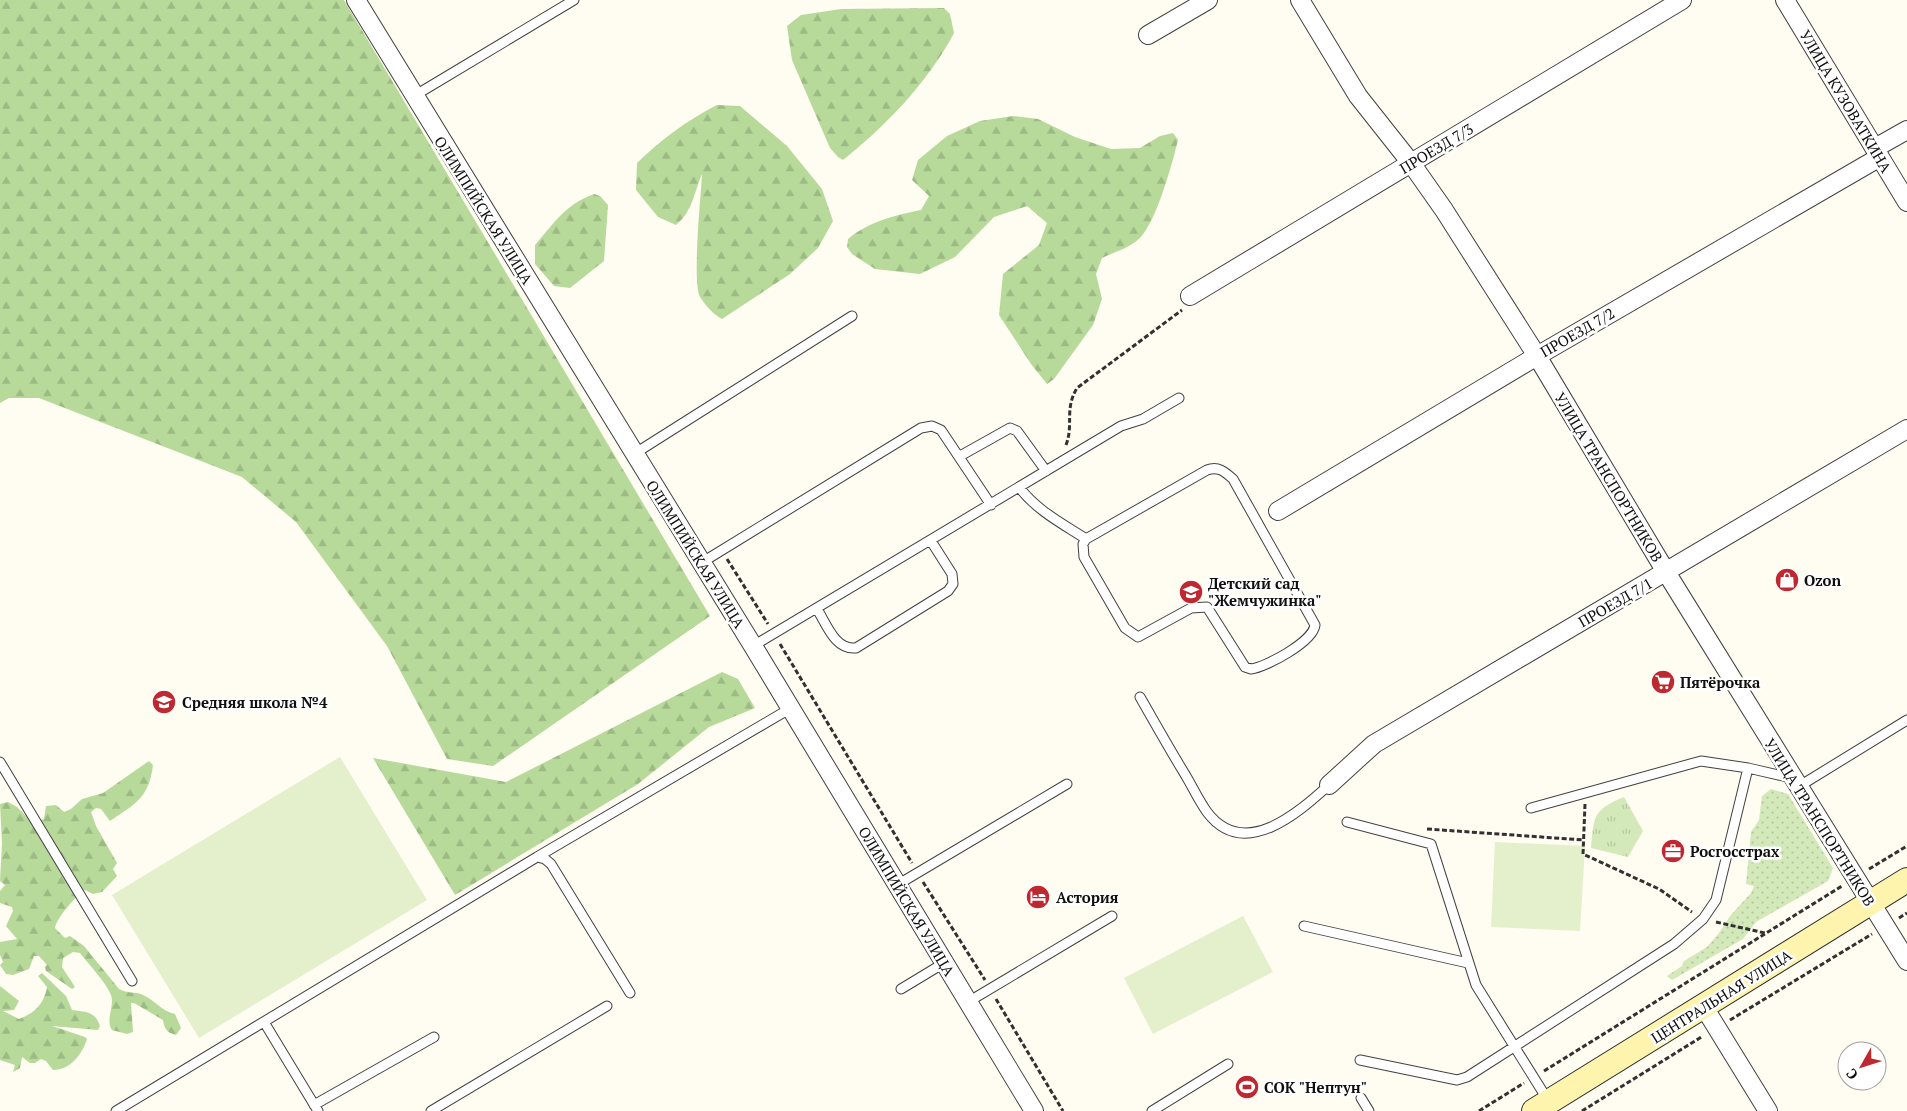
<svg xmlns="http://www.w3.org/2000/svg" width="1907" height="1111" viewBox="0 0 1907 1111" font-family="'PT Serif',serif">
<style>
.grass{fill:url(#grass-dots)}
.forest{fill:url(#forest-firs)}
.park{fill:url(#park-tufts)}
.pitch{fill:#e4f0cc}
.lines{fill:none;stroke-linecap:round;stroke-linejoin:round}
.lane-casing{stroke:#424242;stroke-width:11}
.street-casing{stroke:#424242;stroke-width:20}
.secondary-casing{stroke:#313131;stroke-width:26}
.path{stroke:#313131;stroke-width:3;stroke-dasharray:5 2.5;stroke-linecap:butt}
.lane{stroke:#fff;stroke-width:9}
.street{stroke:#fff;stroke-width:18}
.secondary{stroke:#fef4ad;stroke-width:24}
.labels{text-anchor:middle;dominant-baseline:central;stroke-width:5;stroke-linejoin:round;paint-order:stroke}
.street-label{font-size:15px;fill:#0f0f0f;stroke:#fff}
.poi-label{font-size:15px;font-weight:bold;fill:#0f0f0f;stroke:#fff;text-anchor:start}
</style>
<defs>
<pattern id="grass-dots" width="8" height="8" patternUnits="userSpaceOnUse" patternTransform="scale(1.25)"><rect width="8" height="8" fill="#d3e9ba"/><path d="M2 2h.1M6 6h.1" fill="none" stroke="#b4c79f" stroke-width="1.8" stroke-linecap="round"/></pattern>
<pattern id="forest-firs" width="22" height="20" patternUnits="userSpaceOnUse" patternTransform="scale(1.25)"><rect width="22" height="20" fill="#b7da9a"/><path d="M5 1l3.5 6h-7zM16 11l3.5 6h-7z" fill="#9cba84"/></pattern>
<pattern id="park-tufts" width="24" height="20" patternUnits="userSpaceOnUse" patternTransform="scale(1.25)"><rect width="24" height="20" fill="#d3e9ba"/><path d="M3 7l-1-3M5 7V3M7 7l1-3M15 17l-1-3M17 17v-4M19 17l1-3" fill="none" stroke="#b4c79f"/></pattern>
</defs>
<rect width="100%" height="100%" fill="#fffcf1"/>
<path class="grass" d="M 1771,789 L 1788,794 L 1833,868 L 1828,881 L 1756,922 L 1743,939 L 1672,980 L 1667,976 L 1682,966 L 1684,961 L 1707,947 L 1719,933 L 1730,916 L 1751,893 L 1754,886 L 1746,884 L 1751,832 L 1759,820 L 1762,796 Z"/>
<path class="forest" d="M 0,0 L 344,0 L 710,616 L 493,766 L 447,759 L 387,646 L 296,522 L 242,477 L 39,398 L 9,398 L 0,403 Z
M 944,8 L 950,14 L 954,33 C 928,82 886,126 843,160 L 838,157 L 830,148 L 792,60 L 787,26 L 801,15 L 841,9 Z
M 717,105 L 740,106 L 787,146 L 822,189 L 833,221 L 818,248 L 790,274 L 722,319 C 714,315 705,305 700,297 C 692,282 701,196 702,174 C 694,192 693,211 676,225 L 658,217 L 636,190 L 637,163 C 662,139 686,121 717,105 Z
M 1013,116 L 1038,119 L 1075,137 L 1111,149 L 1140,148 L 1160,136 L 1173,133 L 1178,140 C 1172,164 1157,220 1140,238 C 1130,248 1114,252 1102,258 L 1096,274 L 1102,299 L 1093,325 L 1054,379 L 1047,384 L 1031,364 L 999,315 L 1003,274 L 1039,245 L 1047,223 L 1027,206 L 994,217 L 955,257 L 920,274 L 875,269 L 852,254 L 847,247 L 848,239 C 870,221 893,216 921,210 L 929,196 L 912,180 L 918,160 L 947,136 L 980,121 Z
M 594,194 L 600,196 L 608,205 L 604,261 L 570,288 L 554,286 L 535,264 L 535,245 C 554,223 566,204 594,194 Z
M 722,672 L 738,679 L 755,708 L 709,727 L 638,784 L 455,895 L 373,758 L 506,782 Z
M 149,761 L 153,765 C 149,798 135,804 110,821 L 101,809 L 96,808 L 91,812 L 96,826 L 117,863 L 113,869 L 117,876 L 102,892 L 93,894 L 85,890 C 77,894 56,919 55,928 L 65,938 L 70,936 L 84,946 L 119,989 C 127,994 135,991 143,995 C 155,1000 161,1011 175,1014 L 181,1028 L 176,1035 C 167,1033 164,1028 163,1020 L 134,1003 L 131,1003 L 133,1032 L 127,1034 L 112,1030 C 105,1020 115,1006 111,995 C 105,981 90,966 80,953 L 73,952 L 63,958 L 62,967 L 75,987 L 72,989 L 46,971 L 45,967 L 47,965 L 39,956 L 34,956 L 29,969 L 13,975 L 6,974 L 0,965 L 3,962 L 0,955 L 0,942 L 17,939 L 6,926 L 13,911 L 12,907 L 0,903 L 0,891 L 5,885 L 0,881 L 2,843 L 0,804 L 8,802 L 17,807 L 33,823 L 44,819 L 46,806 L 56,805 L 64,812 L 71,809 L 82,799 L 103,793 Z
M 42,973 L 66,996 L 72,1010 C 86,1012 95,1011 100,1026 L 98,1030 L 52,1026 L 85,1037 L 87,1039 C 82,1055 70,1070 53,1070 L 46,1061 L 41,1059 L 35,1063 L 30,1063 L 22,1057 L 20,1068 L 13,1072 L 15,1065 L 0,1060 L 0,986 L 19,1001 L 14,1010 L 3,1011 L 19,1019 C 35,1013 44,1004 47,987 L 38,976 Z"/>
<path class="park" d="M 1624,797 L 1643,831 L 1628,857 L 1591,848 C 1594,815 1593,810 1624,797 Z"/>
<path class="pitch" d="M 340,757 L 427,900 L 199,1038 L 112,895 Z
M 1495,842 L 1585,846 L 1580,931 L 1491,927 Z
M 1243,916 L 1273,972 L 1153,1034 L 1124,978 Z"/>
<g class="lines">
<g class="lane-casing">
<path id="lane" d="M 414,96 L 574,0
M 634,454 L 852,316
M 960,456 L 1010,428 L 1017,431 L 1046,471
M 1019,487 C 1036,510 1063,524 1086,539 L 1207,470 C 1218,466 1224,471 1233,479 L 1315,625 C 1313,642 1266,667 1251,669 L 1245,667 L 1207,607 L 1191,608 L 1138,637 L 1125,628 L 1084,557 L 1083,544 L 1086,539
M 701,563 L 921,428 L 932,426 L 941,430 L 991,505
M 817,609 C 827,625 835,650 856,648 L 948,591 L 953,584 L 952,574 L 931,541
M 753,646 L 1121,426 L 1143,419 L 1179,398
M 1140,697 C 1155,723 1170,750 1186,776 C 1193,788 1199,801 1207,812 C 1244,861 1298,813 1329,785
M 0,762 L 132,981
M 1798,787 L 1907,720
M 1531,808 L 1701,761 L 1748,768
M 1347,822 L 1431,844 L 1476,985 L 1549,1102
M 537,857 L 791,708
M 897,885 L 1067,784
M 1304,926 L 1468,963
M 901,989 L 944,963
M 968,1002 L 1112,916
M 264,1022 L 318,1111
M 1360,1060 L 1457,1080 L 1467,1077 L 1674,944 L 1703,919 L 1716,900 L 1748,768 L 1792,778
M 1361,1098 L 1369,1111
M 314,1105 L 434,1037
M 116,1111 L 537,857 L 545,859 L 551,864 L 630,993
M 431,1111 L 607,1006
M 1152,1111 L 1228,1064"/>
</g>
<g class="street-casing">
<path id="street" d="M 356,0 L 753,646 L 1034,1111
M 1300,0 L 1358,96 L 1411,163 L 1444,210 L 1537,356 L 1666,572 L 1907,961
M 1785,0 L 1907,202
M 1148,35 L 1208,0
M 1875,148 L 1907,130
M 1190,296 L 1682,0
M 1278,511 L 1537,356 L 1880,157
M 1329,785 L 1374,744 L 1907,429
M 1704,1007 L 1768,1111"/>
</g>
<g class="secondary-casing">
<path id="secondary" d="M 1534,1111 L 1907,880"/>
</g>
<path class="path" d="M 1066,445 C 1074,424 1064,410 1077,388 L 1182,310
M 727,559 L 768,624
M 780,644 L 912,863
M 1585,804 L 1583,854 L 1659,889 L 1692,912
M 1427,829 L 1584,840
M 1869,869 L 1907,846
M 923,882 L 985,980
M 1899,918 L 1907,913
M 1716,922 L 1765,933
M 996,999 L 1063,1111
M 1730,1020 L 1872,934
M 1544,1071 L 1842,886
M 1479,1111 L 1524,1083
M 1582,1111 L 1703,1036"/>
<use href="#lane" class="lane"/>
<use href="#street" class="street"/>
<use href="#secondary" class="secondary"/>
</g>
<defs>
<g id="shop-disc" transform="scale(1.25)"><circle r="9.5" fill="#be2830" stroke="#fff"/><path d="M-5-2.5h2.3a2.7 3.5 0 0 1 5.4 0H5L5.5 6h-11ZM-1.5-2.5h3a1.5 2.3 0 0 0-3 0Z" fill="#fff"/></g>
<g id="school-disc" transform="scale(1.25)"><circle r="9.5" fill="#be2830" stroke="#fff"/><path d="M0-5L7-2L0 1L-7-2ZM-4 1L0 2.5L4 1V4Q0 6-4 4Z" fill="#fff"/></g>
<g id="supermarket-disc" transform="scale(1.25)"><circle r="9.5" fill="#be2830" stroke="#fff"/><path d="M-6-5.5h2.5l.6 2H6L4.5 2H-2.5L-4.4-4H-6ZM-1.5 3.2a1.3 1.3 0 1 0 .1 0ZM3 3.2a1.3 1.3 0 1 0 .1 0Z" fill="#fff"/></g>
<g id="office-disc" transform="scale(1.25)"><circle r="9.5" fill="#be2830" stroke="#fff"/><path d="M-6-3h4V-5.5h4V-3h4V5H-6ZM-1-4.5V-3h2v-1.5ZM-6 0V1H6V0Z" fill="#fff"/></g>
<g id="hotel-disc" transform="scale(1.25)"><circle r="9.5" fill="#be2830" stroke="#fff"/><path d="M-6-4.5h1.5V1H6V5H4.5V3h-9V5H-6ZM-4 0a1.8 1.8 0 1 1 3.6 0ZM.5 0V-2.5h3Q6-2.5 6 0Z" fill="#fff"/></g>
<g id="stadium-disc" transform="scale(1.25)"><circle r="9.5" fill="#be2830" stroke="#fff"/><path d="M0-5a6.5 5 0 1 0 0 10a6.5 5 0 1 0 0-10ZM-3.5-1.8h7v3.6h-7Z" fill="#fff"/></g>
</defs>
<g fill-rule="evenodd">
<use href="#shop-disc" x="1787" y="580"/>
<use href="#school-disc" x="1191" y="592"/>
<use href="#supermarket-disc" x="1663" y="682"/>
<use href="#school-disc" x="164" y="702"/>
<use href="#office-disc" x="1673" y="851"/>
<use href="#hotel-disc" x="1038" y="897"/>
<use href="#stadium-disc" x="1247" y="1087"/>
</g>
<g class="labels">
<g class="street-label">
<text transform="translate(1846 101) rotate(59)">УЛИЦА КУЗОВАТКИНА</text>
<text transform="translate(1436 148) rotate(-31)">ПРОЕЗД 7/3</text>
<text transform="translate(484 210) rotate(58)">ОЛИМПИЙСКАЯ УЛИЦА</text>
<text transform="translate(1577 332) rotate(-30)">ПРОЕЗД 7/2</text>
<text transform="translate(1609 477) rotate(59)">УЛИЦА ТРАНСПОРТНИКОВ</text>
<text transform="translate(696 554) rotate(58)">ОЛИМПИЙСКАЯ УЛИЦА</text>
<text transform="translate(1615 602) rotate(-30)">ПРОЕЗД 7/1</text>
<text transform="translate(1820 822) rotate(58)">УЛИЦА ТРАНСПОРТНИКОВ</text>
<text transform="translate(907 901) rotate(59)">ОЛИМПИЙСКАЯ УЛИЦА</text>
<text transform="translate(1721 996) rotate(-32)">ЦЕНТРАЛЬНАЯ УЛИЦА</text>
</g>
<g class="poi-label">
<text x="1804" y="580">Ozon</text>
<text x="1208" y="583">Детский сад<tspan x="1208" dy="17">"Жемчужинка"</tspan></text>
<text x="1680" y="682">Пятёрочка</text>
<text x="182" y="702">Средняя школа №4</text>
<text x="1690" y="851">Росгосстрах</text>
<text x="1056" y="897">Астория</text>
<text x="1264" y="1087">СОК "Нептун"</text>
</g>
</g>
<g transform="translate(1862 1066) rotate(231)"><circle r="24" fill="#ffffff" stroke="#9f9f9f"/>
<path d="M0-4L9 19L0 12L-9 19Z" fill="#be2830"/>
<text y="-8" font-size="14" font-weight="bold" text-anchor="middle" fill="#0f0f0f">С</text>
</g>
</svg>
